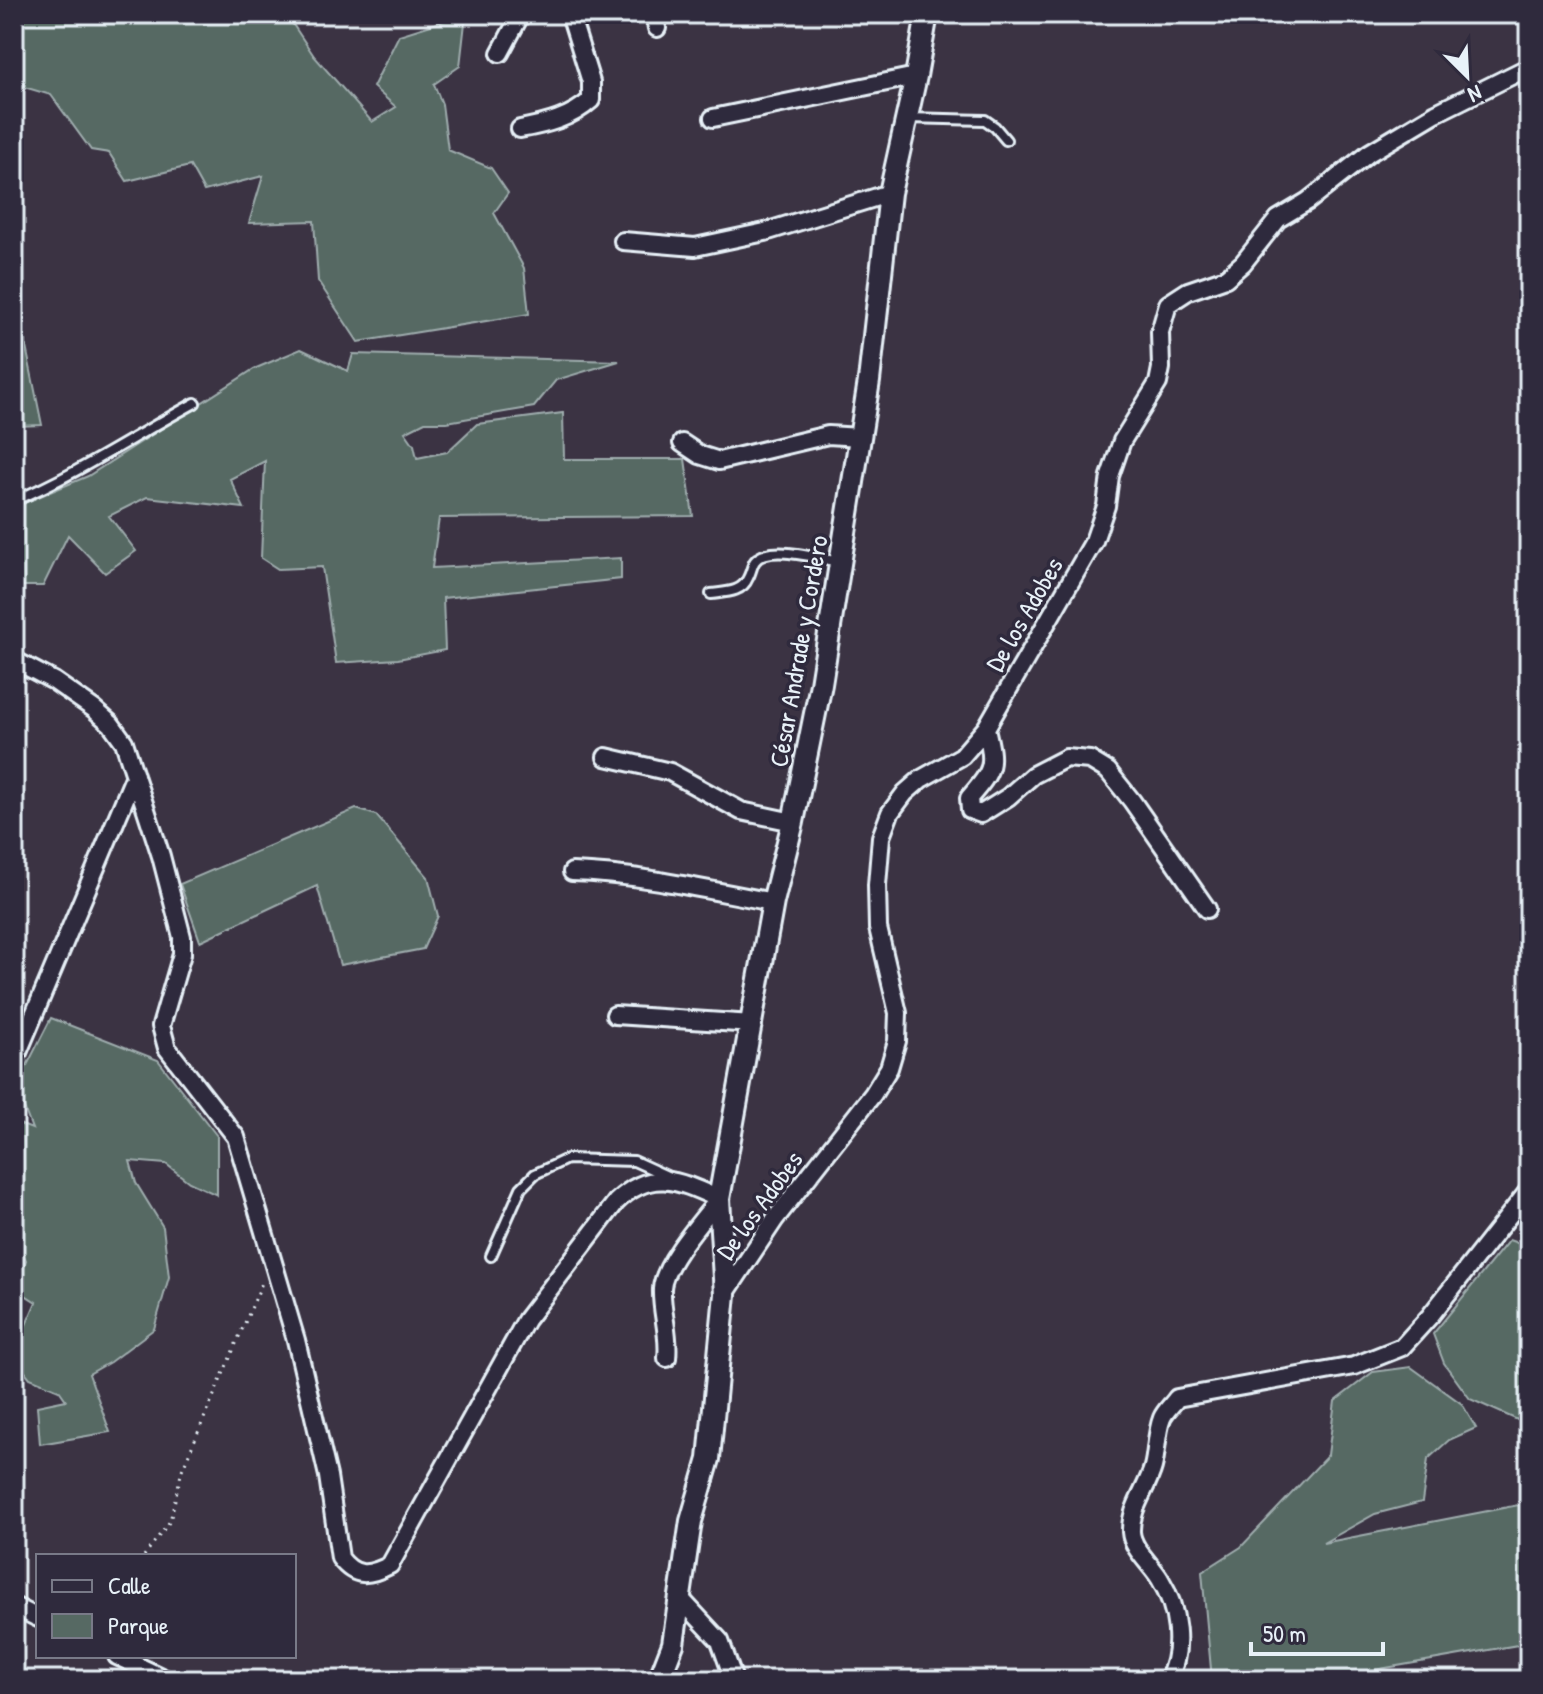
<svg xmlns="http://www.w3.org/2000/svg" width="1543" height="1694" viewBox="0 0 1543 1694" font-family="'Patrick Hand',sans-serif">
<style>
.green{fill:#566963;stroke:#9fadae;stroke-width:2}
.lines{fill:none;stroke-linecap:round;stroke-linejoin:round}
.service-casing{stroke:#e8f1f8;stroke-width:14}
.minor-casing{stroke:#e8f1f8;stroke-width:22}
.tertiary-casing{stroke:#e8f1f8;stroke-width:26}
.path{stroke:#e8f1f8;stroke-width:3;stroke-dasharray:2 6;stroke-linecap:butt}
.service{stroke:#2f2a3d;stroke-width:8}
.minor{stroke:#2f2a3d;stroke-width:16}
.tertiary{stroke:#2f2a3d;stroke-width:20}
.labels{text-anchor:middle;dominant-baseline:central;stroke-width:7;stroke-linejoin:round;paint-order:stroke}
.street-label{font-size:26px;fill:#e8f1f8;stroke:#2f2a3d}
</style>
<rect width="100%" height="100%" fill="#3b3343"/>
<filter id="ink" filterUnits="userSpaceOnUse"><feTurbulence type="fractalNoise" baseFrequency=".0125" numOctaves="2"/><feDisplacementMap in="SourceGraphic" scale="16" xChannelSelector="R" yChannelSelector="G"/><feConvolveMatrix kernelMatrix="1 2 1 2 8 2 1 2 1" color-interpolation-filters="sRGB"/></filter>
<g filter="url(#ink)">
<path class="green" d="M 14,14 L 286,14 L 314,56 L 372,122 L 396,107 L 373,87 L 399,35 L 466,14 L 460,66 L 434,84 L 442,104 L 448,150 L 491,168 L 508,193 L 494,213 L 524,268 L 529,314 L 358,342 L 318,281 L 314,221 L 249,223 L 263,176 L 204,191 L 190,166 L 127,181 L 109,153 L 91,150 L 51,95 L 14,84 Z
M 14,327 L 22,327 L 42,425 L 14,426 Z
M 301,349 L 348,371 L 353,354 L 619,361 L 556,380 L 534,407 L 447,422 L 425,422 L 405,432 L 414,445 L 417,458 L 447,452 L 477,424 L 563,413 L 564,459 L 685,459 L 693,516 L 439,518 L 432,568 L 621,558 L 621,579 L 443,598 L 445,650 L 398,659 L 336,663 L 322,567 L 278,569 L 261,558 L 265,461 L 230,479 L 244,508 L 147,497 L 109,516 L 136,551 L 105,573 L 68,535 L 43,586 L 14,586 L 14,507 L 88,476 L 254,369 Z
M 356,809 L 376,815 L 428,877 L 438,916 L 423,949 L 340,965 L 317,886 L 200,941 L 180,884 Z
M 51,1018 L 158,1060 L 217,1136 L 217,1195 L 189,1182 L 166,1164 L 130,1161 L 136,1183 L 163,1227 L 169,1277 L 154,1329 L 110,1362 L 89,1374 L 110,1432 L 40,1444 L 37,1406 L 66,1400 L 59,1390 L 30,1378 L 16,1361 L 19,1341 L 36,1302 L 16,1289 L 26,1260 L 14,1236 L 14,1122 L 32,1129 L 16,1087 Z
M 1509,1240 L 1529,1247 L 1529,1485 L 1520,1421 L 1470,1399 L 1444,1363 L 1433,1334 Z
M 1411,1367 L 1462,1404 L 1476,1428 L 1449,1440 L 1428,1459 L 1422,1502 L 1375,1514 L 1323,1543 L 1529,1503 L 1529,1680 L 1518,1645 L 1340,1676 L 1335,1680 L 1212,1680 L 1202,1572 L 1241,1547 L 1328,1455 L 1335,1401 L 1373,1372 Z"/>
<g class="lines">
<g class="service-casing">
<path id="service" d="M 907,118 L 985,120 L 995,127 L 1006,140
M 14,501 C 78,474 134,436 195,403
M 711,594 C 725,592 742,593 748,578 C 751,573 752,565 755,561 C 768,543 820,559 839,562
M 491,1256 L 521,1188 L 535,1174 L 567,1159 L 634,1161 L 669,1177"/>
</g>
<g class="minor-casing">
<path id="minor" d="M 654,14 L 657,28
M 500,53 L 521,14
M 713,118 L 916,76
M 520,129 C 547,124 571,118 591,100 L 591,82 L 570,14
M 623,241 L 695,247 L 765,232 L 890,193
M 682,443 L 700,455 L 719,461 L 828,435 L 860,437
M 14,660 L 54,681 L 94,709 L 111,724 L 124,742 L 161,856 L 182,937 L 182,954 L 161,1026 L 167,1048 L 236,1137 L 296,1340 L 328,1476 L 340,1558 C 355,1578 369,1576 390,1565 L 526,1320 L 616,1202 C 652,1167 679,1181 719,1199 C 703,1219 663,1264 662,1289 C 661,1312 670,1334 667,1358
M 986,728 C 995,766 994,769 969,798 L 970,810 L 981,814 L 1008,797 L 1033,775 L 1066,758 L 1090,760 L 1108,771 L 1132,801 L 1207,909
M 606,757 L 670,772 L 741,811 L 793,822
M 572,872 C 640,874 707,890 773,902
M 615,1015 L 753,1024
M 14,1062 L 135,775
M 725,1294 L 775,1219 L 873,1094 L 889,1068 L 897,1041 L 898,1013 L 878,928 L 877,885 L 881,837 L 890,813 L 905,793 L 921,779 L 962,756 L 986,728 L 1094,541 L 1106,506 L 1110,476 L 1122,441 L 1158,383 L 1161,368 L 1160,332 L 1168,304 L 1188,291 L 1226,278 L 1243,263 L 1278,219 L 1308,201 L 1369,153 L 1436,113 L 1529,67
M 680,1598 L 720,1641 L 734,1680
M 14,1606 L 38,1618
M 117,1656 L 167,1680
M 1168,1680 C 1184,1649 1178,1608 1160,1579 C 1152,1565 1132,1549 1131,1532 C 1130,1508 1147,1489 1153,1467 C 1157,1452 1156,1433 1162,1418 C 1165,1411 1173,1404 1177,1398 L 1354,1366 L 1402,1347 L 1430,1316 L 1529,1190"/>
</g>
<g class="tertiary-casing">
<path id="tertiary" d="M 659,1680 L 673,1644 L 691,1521 L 709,1459 L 725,1294 L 719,1199 L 773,902 L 793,822 L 821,684 L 869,381 L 890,193 L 916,76 L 927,14"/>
</g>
<path class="path" d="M 144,1556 L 170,1521 L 182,1470 L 262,1283
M 96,1680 L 105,1669"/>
<use href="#service" class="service"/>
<use href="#minor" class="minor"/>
<use href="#tertiary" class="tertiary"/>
</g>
</g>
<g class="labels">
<g class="street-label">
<text transform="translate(1024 614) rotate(-60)">De los Adobes</text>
<text transform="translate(798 651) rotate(-80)">César Andrade y Cordero</text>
<text transform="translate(759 1205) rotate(-54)">De los Adobes</text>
</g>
</g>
<rect width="1543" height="1694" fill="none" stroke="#2f2a3d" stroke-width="48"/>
<rect x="24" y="24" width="1495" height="1646" fill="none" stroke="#e8f1f8" stroke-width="3" filter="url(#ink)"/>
<rect x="36" y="1554" width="260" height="104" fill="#2f2a3d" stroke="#797a88" stroke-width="2"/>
<rect x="52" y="1580" width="40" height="12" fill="#2f2a3d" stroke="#797a88" stroke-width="2"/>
<text x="108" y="1594" font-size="24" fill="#e8f1f8">Calle</text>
<rect x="52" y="1614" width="40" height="24" fill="#566963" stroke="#797a88" stroke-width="2"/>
<text x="108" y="1634" font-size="24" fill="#e8f1f8">Parque</text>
<g transform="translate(1467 76) rotate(156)" stroke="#2f2a3d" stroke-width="6" paint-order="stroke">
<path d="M0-6L14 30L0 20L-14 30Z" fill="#e8f1f8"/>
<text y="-12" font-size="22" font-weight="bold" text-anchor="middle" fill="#e8f1f8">N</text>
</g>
<path d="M1251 1642v12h132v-12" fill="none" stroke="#e8f1f8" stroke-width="4"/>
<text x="1263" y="1642" font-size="24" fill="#e8f1f8" stroke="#2f2a3d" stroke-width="6" paint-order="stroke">50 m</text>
</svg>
